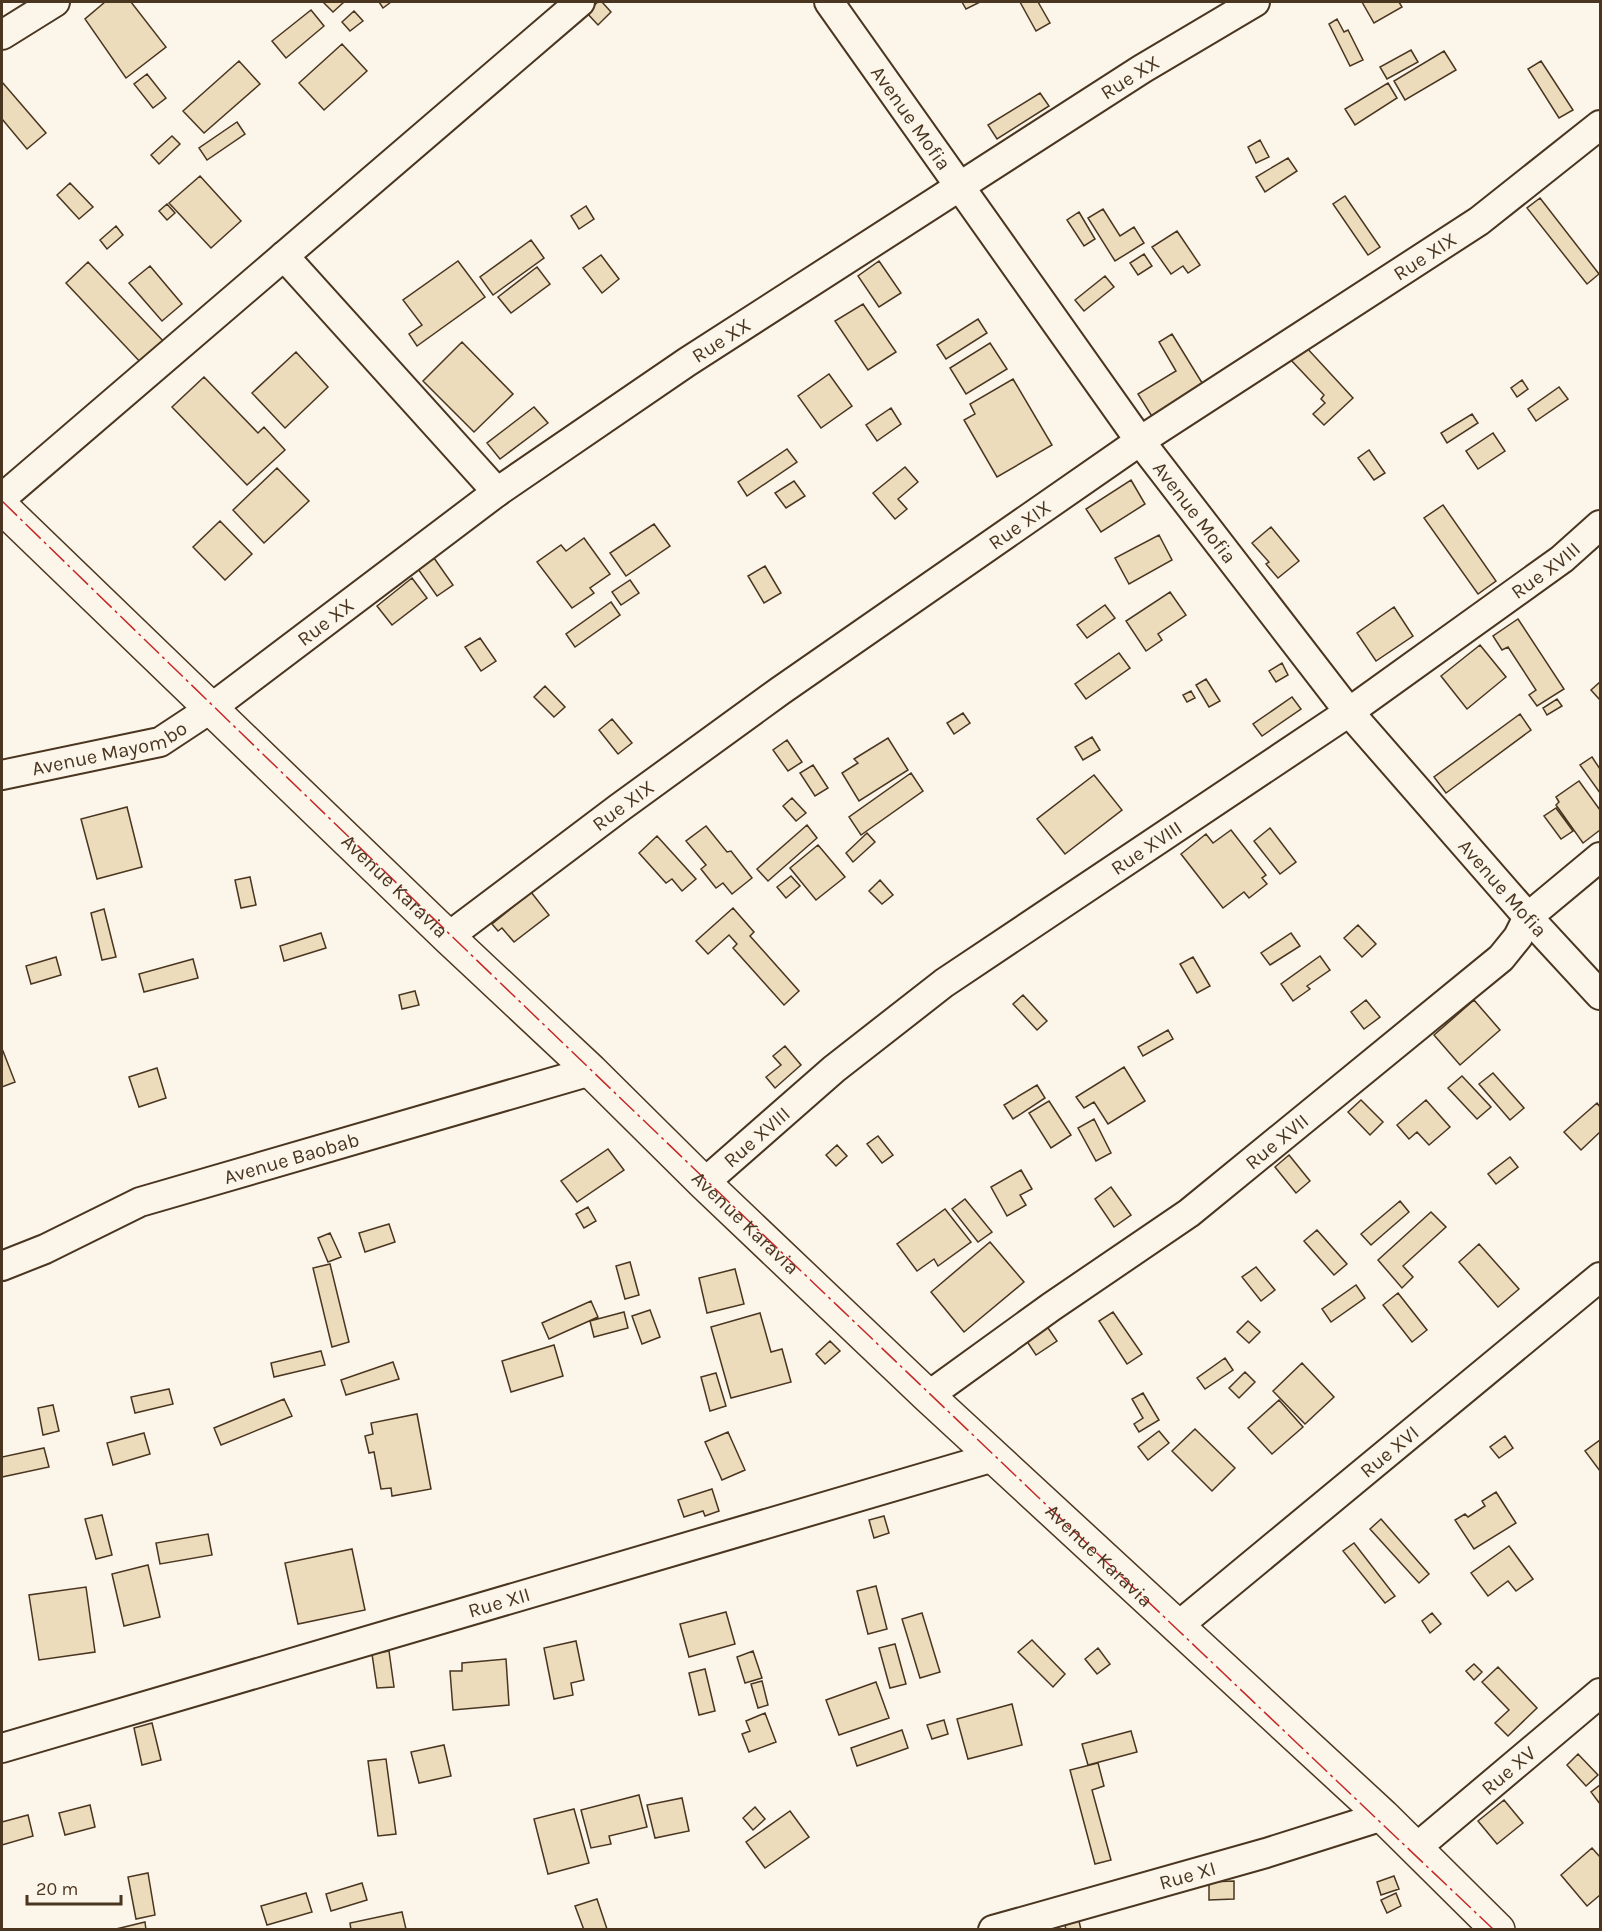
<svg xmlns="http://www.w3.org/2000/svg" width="1602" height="1931" viewBox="0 0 1602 1931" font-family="Karla,sans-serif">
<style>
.building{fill:#ecdcbc;stroke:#4a3520;stroke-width:1.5}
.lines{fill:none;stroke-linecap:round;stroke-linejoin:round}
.minor-casing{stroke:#4a3520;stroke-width:32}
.tertiary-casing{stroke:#4a3520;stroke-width:36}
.minor{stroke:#fbf6e9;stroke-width:28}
.tertiary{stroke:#fbf6e9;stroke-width:33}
.power{stroke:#c62828;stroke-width:1.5;stroke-dasharray:21 4.5 3 4.5;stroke-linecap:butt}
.labels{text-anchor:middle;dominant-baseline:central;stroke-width:4.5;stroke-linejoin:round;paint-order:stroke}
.street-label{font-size:20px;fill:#4a3520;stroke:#fbf6e9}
</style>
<rect width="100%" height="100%" fill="#fbf6e9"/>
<path class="building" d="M 105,2 L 131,2 L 166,47 L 126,78 L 85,19 Z
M 323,2 L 344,2 L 333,12 Z
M 379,2 L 391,2 L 383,8 Z
M 598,2 L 602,2 L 611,12 L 598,25 L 586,12 Z
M 962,2 L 980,2 L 966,9 Z
M 1020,2 L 1038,2 L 1050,23 L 1036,31 Z
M 1362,2 L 1399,2 L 1402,7 L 1374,23 Z
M 311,10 L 324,26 L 286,58 L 272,41 Z
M 354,11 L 363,21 L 350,31 L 342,22 Z
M 1337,19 L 1344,32 L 1348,30 L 1363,60 L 1350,66 L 1329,24 Z
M 342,44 L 367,71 L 324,110 L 299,83 Z
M 1411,50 L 1418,62 L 1387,79 L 1380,67 Z
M 1444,51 L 1456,70 L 1405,100 L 1394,81 Z
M 239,61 L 260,84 L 204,133 L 183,111 Z
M 1541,61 L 1573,110 L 1559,118 L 1528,69 Z
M 147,74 L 166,98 L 153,108 L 134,84 Z
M 2,82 L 46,133 L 27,149 L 2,119 Z
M 1388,83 L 1397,98 L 1355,125 L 1345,109 Z
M 1040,93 L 1049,106 L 997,139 L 988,125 Z
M 237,122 L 245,134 L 207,160 L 199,148 Z
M 172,136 L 180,144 L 159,164 L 151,155 Z
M 1260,140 L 1269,157 L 1256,163 L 1248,147 Z
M 1288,158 L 1297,171 L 1265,192 L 1256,177 Z
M 200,176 L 241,221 L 211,248 L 169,203 Z
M 70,183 L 93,207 L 79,219 L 57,195 Z
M 1345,196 L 1380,247 L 1368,255 L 1333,204 Z
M 1540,198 L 1599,274 L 1587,284 L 1527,208 Z
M 167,204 L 175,213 L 167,220 L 159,211 Z
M 586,206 L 594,219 L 579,229 L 571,216 Z
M 1103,209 L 1120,236 L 1134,227 L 1144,243 L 1115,261 L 1088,218 Z
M 1079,212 L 1095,239 L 1084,246 L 1067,220 Z
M 116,226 L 123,235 L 107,249 L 100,240 Z
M 1177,231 L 1200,265 L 1188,273 L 1183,266 L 1171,274 L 1152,247 Z
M 531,240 L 544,258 L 493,295 L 480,277 Z
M 1144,254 L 1152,266 L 1138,275 L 1130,263 Z
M 601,255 L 619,279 L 602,293 L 583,268 Z
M 458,261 L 485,297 L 417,346 L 409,334 L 422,325 L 403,300 Z
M 879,261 L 901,293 L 879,307 L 858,276 Z
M 88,262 L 166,344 L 143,365 L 66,283 Z
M 150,266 L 182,304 L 162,321 L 129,283 Z
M 537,267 L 550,284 L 511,313 L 498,297 Z
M 1105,276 L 1114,287 L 1084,311 L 1075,300 Z
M 863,304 L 896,352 L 868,370 L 835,321 Z
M 978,319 L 987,333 L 946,359 L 937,345 Z
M 1172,334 L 1204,386 L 1153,418 L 1138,394 L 1176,371 L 1159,342 Z
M 462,342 L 513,394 L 474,432 L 423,381 Z
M 990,343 L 1007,369 L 966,394 L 950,368 Z
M 1305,346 L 1353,398 L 1324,425 L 1313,414 L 1325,403 L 1321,399 L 1324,395 L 1290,359 Z
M 296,352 L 328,387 L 285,428 L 252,393 Z
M 829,374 L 852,406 L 821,428 L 798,396 Z
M 204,377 L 258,433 L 264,427 L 285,450 L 247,485 L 172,407 Z
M 1013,379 L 1052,445 L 997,477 L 964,420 L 975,414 L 970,404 Z
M 1522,380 L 1528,389 L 1517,397 L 1511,388 Z
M 1559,387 L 1568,399 L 1536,421 L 1528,409 Z
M 534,407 L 548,423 L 500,459 L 487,443 Z
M 891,408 L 901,424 L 877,441 L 866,425 Z
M 1472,414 L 1478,423 L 1447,443 L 1441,433 Z
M 1493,433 L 1505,451 L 1478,469 L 1466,451 Z
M 787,449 L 797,462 L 747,496 L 738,482 Z
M 1369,450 L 1385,473 L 1374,480 L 1358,458 Z
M 905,467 L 918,482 L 898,499 L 907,509 L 895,519 L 873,493 Z
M 277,468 L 309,501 L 264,543 L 233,510 Z
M 1131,480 L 1145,504 L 1101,532 L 1086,509 Z
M 794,481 L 805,496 L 786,508 L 775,493 Z
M 1443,505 L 1496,581 L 1478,594 L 1424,518 Z
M 220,521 L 252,554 L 225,580 L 193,547 Z
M 654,524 L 670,546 L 626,576 L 610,553 Z
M 1271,527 L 1299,561 L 1278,578 L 1266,564 L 1269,562 L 1252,543 Z
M 1159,535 L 1172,560 L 1129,584 L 1115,558 Z
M 584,538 L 610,574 L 590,588 L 594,593 L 572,608 L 537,562 L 561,545 L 566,551 Z
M 434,558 L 453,585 L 437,596 L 418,569 Z
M 765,566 L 781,593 L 764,603 L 748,576 Z
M 412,578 L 427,598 L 392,625 L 377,606 Z
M 630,580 L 639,593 L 621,605 L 612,592 Z
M 1170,592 L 1186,615 L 1158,634 L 1162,640 L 1146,651 L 1126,621 Z
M 611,602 L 620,615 L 575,647 L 566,634 Z
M 1105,605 L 1115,618 L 1087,638 L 1077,625 Z
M 1394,607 L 1413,636 L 1376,661 L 1357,633 Z
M 1518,619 L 1564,689 L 1537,706 L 1529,695 L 1536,690 L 1508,647 L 1502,650 L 1493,636 Z
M 480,638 L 496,661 L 481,671 L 465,647 Z
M 1480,645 L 1506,677 L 1467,709 L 1441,676 Z
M 1119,653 L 1130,668 L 1086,699 L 1075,684 Z
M 1282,663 L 1288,675 L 1276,682 L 1269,671 Z
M 1206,679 L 1220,701 L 1209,707 L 1196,685 Z
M 1600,682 L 1600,700 L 1591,690 Z
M 545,686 L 565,707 L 554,717 L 534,697 Z
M 1191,691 L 1195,698 L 1187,702 L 1183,695 Z
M 1292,697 L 1301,709 L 1262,736 L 1253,724 Z
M 1557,699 L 1562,706 L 1547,715 L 1543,708 Z
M 963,713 L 970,723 L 954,734 L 947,723 Z
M 1520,714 L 1531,730 L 1446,793 L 1434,777 Z
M 612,719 L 632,743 L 618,754 L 599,730 Z
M 1092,737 L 1100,750 L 1083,760 L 1075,747 Z
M 888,738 L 908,770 L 859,801 L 842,773 L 858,763 L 854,759 Z
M 787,740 L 802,762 L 788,771 L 773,750 Z
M 1592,757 L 1600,769 L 1600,793 L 1580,765 Z
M 813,765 L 828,788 L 815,796 L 800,773 Z
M 911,773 L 923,791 L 861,835 L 849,817 Z
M 1094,775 L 1122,810 L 1065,854 L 1037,819 Z
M 1579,781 L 1600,810 L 1600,830 L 1583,843 L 1556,805 L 1559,802 L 1556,797 Z
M 792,798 L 806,813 L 796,821 L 783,806 Z
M 127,807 L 142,867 L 97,879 L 81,819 Z
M 1556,808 L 1573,831 L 1561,839 L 1544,816 Z
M 807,825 L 817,838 L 768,881 L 757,869 Z
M 706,826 L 727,852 L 731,851 L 752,878 L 732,894 L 723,883 L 716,888 L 701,869 L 706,865 L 686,841 Z
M 1270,828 L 1296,862 L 1280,874 L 1254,841 Z
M 1231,830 L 1266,875 L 1262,878 L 1267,884 L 1249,898 L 1244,892 L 1223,908 L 1181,854 L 1206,834 L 1213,843 Z
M 867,833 L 875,842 L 853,862 L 846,853 Z
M 657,836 L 696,879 L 682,891 L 672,879 L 666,883 L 639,853 Z
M 818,845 L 845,877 L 816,900 L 790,868 Z
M 791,876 L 800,886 L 786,898 L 777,887 Z
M 250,877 L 256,905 L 241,908 L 235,880 Z
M 880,880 L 893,895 L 882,904 L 869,891 Z
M 531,892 L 549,915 L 514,942 L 502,928 L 498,931 L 492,924 Z
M 733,908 L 754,932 L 750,936 L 799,991 L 784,1005 L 733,948 L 737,944 L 729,935 L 708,954 L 696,941 Z
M 104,909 L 116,957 L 102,960 L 91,913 Z
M 1358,925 L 1376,944 L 1362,957 L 1344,938 Z
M 321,933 L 326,948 L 284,961 L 280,946 Z
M 1291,933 L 1300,946 L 1270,965 L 1261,953 Z
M 1320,956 L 1330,970 L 1307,986 L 1310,989 L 1293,1001 L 1281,984 Z
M 56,957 L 61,975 L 31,984 L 26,966 Z
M 1193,957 L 1210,986 L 1197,993 L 1180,964 Z
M 193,959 L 198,978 L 144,992 L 139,974 Z
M 415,991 L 419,1005 L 402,1009 L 399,995 Z
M 1023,995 L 1047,1021 L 1037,1030 L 1013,1004 Z
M 1366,1000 L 1380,1017 L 1364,1029 L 1351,1012 Z
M 1474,1000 L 1500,1030 L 1460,1065 L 1434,1035 Z
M 1168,1030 L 1173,1039 L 1143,1056 L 1138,1047 Z
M 785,1046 L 801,1065 L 775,1088 L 766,1077 L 781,1065 L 773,1056 Z
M 3,1051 L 15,1082 L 2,1087 L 2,1052 Z
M 1124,1067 L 1145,1101 L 1108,1124 L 1094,1102 L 1084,1108 L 1076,1097 Z
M 157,1068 L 166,1098 L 139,1107 L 129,1077 Z
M 1493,1073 L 1524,1108 L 1510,1120 L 1479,1084 Z
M 1462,1076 L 1491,1107 L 1477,1119 L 1448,1088 Z
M 1037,1085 L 1045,1098 L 1013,1119 L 1004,1105 Z
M 1361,1100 L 1383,1122 L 1370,1135 L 1348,1112 Z
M 1426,1100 L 1450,1127 L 1429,1145 L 1417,1132 L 1409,1139 L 1397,1125 Z
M 1049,1101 L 1071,1135 L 1051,1148 L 1029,1113 Z
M 1597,1103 L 1600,1107 L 1600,1132 L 1581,1150 L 1564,1132 Z
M 1094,1119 L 1111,1153 L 1096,1161 L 1078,1128 Z
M 878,1136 L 893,1155 L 882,1163 L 867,1144 Z
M 837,1145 L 847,1156 L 836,1166 L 826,1155 Z
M 608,1149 L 624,1170 L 577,1202 L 561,1181 Z
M 1289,1155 L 1310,1181 L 1296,1193 L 1275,1167 Z
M 1510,1157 L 1518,1167 L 1496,1184 L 1488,1174 Z
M 1021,1170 L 1032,1189 L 1020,1195 L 1026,1205 L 1007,1216 L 991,1187 Z
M 1111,1187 L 1131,1215 L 1114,1227 L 1095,1199 Z
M 965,1199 L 992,1232 L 978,1242 L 952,1209 Z
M 1400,1201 L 1409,1212 L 1371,1245 L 1361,1234 Z
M 588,1207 L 596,1221 L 584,1228 L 576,1214 Z
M 945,1209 L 971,1242 L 938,1266 L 934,1259 L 917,1271 L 897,1244 Z
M 1431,1212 L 1446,1227 L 1403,1266 L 1413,1277 L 1402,1288 L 1378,1260 Z
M 389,1224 L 395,1242 L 365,1252 L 359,1233 Z
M 1317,1230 L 1347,1264 L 1334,1275 L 1304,1241 Z
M 330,1233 L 341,1257 L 328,1262 L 318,1238 Z
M 990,1242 L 1024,1282 L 964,1332 L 931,1292 Z
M 1479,1244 L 1519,1289 L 1498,1307 L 1459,1262 Z
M 630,1262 L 639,1295 L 625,1299 L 616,1266 Z
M 330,1264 L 349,1342 L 332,1347 L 313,1268 Z
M 1256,1267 L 1275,1290 L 1261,1301 L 1242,1277 Z
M 735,1269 L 744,1304 L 707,1313 L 699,1278 Z
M 1356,1285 L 1365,1298 L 1331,1322 L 1322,1309 Z
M 1398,1293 L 1427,1330 L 1412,1342 L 1383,1305 Z
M 591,1301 L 598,1317 L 549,1339 L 542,1323 Z
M 650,1310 L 660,1337 L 642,1344 L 632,1316 Z
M 624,1312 L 628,1328 L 594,1337 L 590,1321 Z
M 1113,1312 L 1142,1354 L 1127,1364 L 1099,1321 Z
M 760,1313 L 771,1352 L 782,1349 L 791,1382 L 731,1398 L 711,1327 Z
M 1248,1321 L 1260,1332 L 1249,1343 L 1237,1332 Z
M 1046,1325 L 1057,1341 L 1036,1355 L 1026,1340 Z
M 830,1341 L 840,1351 L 825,1364 L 816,1354 Z
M 554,1345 L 563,1376 L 511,1392 L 502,1361 Z
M 321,1351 L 325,1365 L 274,1377 L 271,1363 Z
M 1225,1358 L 1233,1370 L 1205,1389 L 1197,1378 Z
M 393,1362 L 399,1379 L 346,1395 L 341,1380 Z
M 1302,1363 L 1334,1397 L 1305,1424 L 1273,1391 Z
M 1245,1372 L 1255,1382 L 1239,1398 L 1229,1388 Z
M 716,1373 L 726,1406 L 710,1411 L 701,1377 Z
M 169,1389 L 173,1404 L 135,1413 L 131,1397 Z
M 1143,1393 L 1159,1420 L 1139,1432 L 1134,1424 L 1143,1418 L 1132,1399 Z
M 284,1399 L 292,1416 L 221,1445 L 214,1428 Z
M 1279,1400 L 1303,1427 L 1272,1454 L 1248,1428 Z
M 53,1405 L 59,1431 L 43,1435 L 38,1408 Z
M 417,1414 L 431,1489 L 392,1496 L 391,1488 L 381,1489 L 374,1452 L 369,1453 L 365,1436 L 373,1434 L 371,1423 Z
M 1195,1429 L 1235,1468 L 1212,1491 L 1172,1451 Z
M 1159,1431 L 1169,1443 L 1148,1460 L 1138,1447 Z
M 728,1432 L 745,1470 L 722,1480 L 705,1442 Z
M 144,1433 L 150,1454 L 113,1465 L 107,1443 Z
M 1505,1436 L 1513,1448 L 1499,1458 L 1490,1447 Z
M 1600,1440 L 1600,1471 L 1585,1451 Z
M 44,1448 L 49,1467 L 2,1477 L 2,1457 Z
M 712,1489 L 719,1511 L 705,1516 L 703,1511 L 684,1517 L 678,1500 Z
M 1496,1492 L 1516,1523 L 1474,1549 L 1455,1520 L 1465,1514 L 1468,1517 L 1485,1506 L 1482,1501 Z
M 102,1515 L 112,1555 L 96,1559 L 85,1519 Z
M 884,1516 L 889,1533 L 874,1538 L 869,1520 Z
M 1381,1519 L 1429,1574 L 1419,1583 L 1370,1529 Z
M 208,1534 L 212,1555 L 160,1564 L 156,1543 Z
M 1354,1543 L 1395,1596 L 1385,1603 L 1343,1551 Z
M 1509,1546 L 1533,1579 L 1516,1591 L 1508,1581 L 1488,1596 L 1471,1573 Z
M 352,1549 L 365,1610 L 298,1624 L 285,1563 Z
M 148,1565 L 160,1617 L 124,1626 L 112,1574 Z
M 876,1586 L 887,1629 L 868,1634 L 857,1591 Z
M 86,1587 L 95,1652 L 39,1660 L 29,1595 Z
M 726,1612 L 735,1644 L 689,1657 L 680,1624 Z
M 922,1613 L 940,1672 L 920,1678 L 902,1619 Z
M 1432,1613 L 1441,1624 L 1430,1633 L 1422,1621 Z
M 1032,1640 L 1065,1674 L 1053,1687 L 1018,1652 Z
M 576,1641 L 584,1680 L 571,1683 L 573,1695 L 554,1699 L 544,1648 Z
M 895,1644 L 906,1684 L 890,1688 L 879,1648 Z
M 1098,1648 L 1110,1664 L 1097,1674 L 1085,1659 Z
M 389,1651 L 394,1687 L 377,1688 L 372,1654 Z
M 753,1651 L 762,1678 L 745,1683 L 737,1657 Z
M 506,1659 L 509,1705 L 453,1710 L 450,1671 L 462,1671 L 462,1663 Z
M 1474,1664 L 1482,1672 L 1474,1680 L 1466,1671 Z
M 1498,1667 L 1537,1708 L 1508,1736 L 1495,1723 L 1509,1710 L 1482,1682 Z
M 705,1669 L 715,1711 L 699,1715 L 689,1673 Z
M 762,1681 L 768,1705 L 758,1708 L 751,1684 Z
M 876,1682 L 889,1718 L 839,1735 L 826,1700 Z
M 1012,1704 L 1022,1745 L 968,1759 L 957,1719 Z
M 765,1713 L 776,1742 L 749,1752 L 742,1734 L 750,1731 L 746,1721 Z
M 944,1720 L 948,1734 L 932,1739 L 927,1725 Z
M 152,1723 L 161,1760 L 142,1765 L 134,1728 Z
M 902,1730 L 908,1748 L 857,1766 L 851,1748 Z
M 1131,1731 L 1137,1752 L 1088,1765 L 1082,1744 Z
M 444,1745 L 451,1776 L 419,1783 L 411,1752 Z
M 1578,1754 L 1598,1775 L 1586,1786 L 1567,1765 Z
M 386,1759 L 396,1834 L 378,1836 L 368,1761 Z
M 1098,1763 L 1104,1786 L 1092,1790 L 1111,1860 L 1095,1864 L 1070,1770 Z
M 1600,1785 L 1600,1804 L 1591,1792 Z
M 639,1795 L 647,1827 L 609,1836 L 611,1844 L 591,1848 L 581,1810 Z
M 682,1798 L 689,1831 L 655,1838 L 647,1805 Z
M 1504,1800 L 1523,1823 L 1497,1844 L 1478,1821 Z
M 90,1805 L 95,1827 L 65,1835 L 59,1813 Z
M 755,1807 L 765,1819 L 753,1830 L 743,1818 Z
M 574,1809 L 589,1863 L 548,1874 L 534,1819 Z
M 790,1811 L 809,1837 L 765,1868 L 746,1842 Z
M 28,1815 L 33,1836 L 2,1845 L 2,1818 L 2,1822 Z
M 1592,1848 L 1600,1857 L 1600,1895 L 1587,1906 L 1561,1875 Z
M 148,1873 L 155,1915 L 136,1919 L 128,1877 Z
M 1394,1876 L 1399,1889 L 1381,1895 L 1377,1882 Z
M 1234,1881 L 1234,1899 L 1209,1900 L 1209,1882 Z
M 362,1883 L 367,1900 L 331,1911 L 326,1894 Z
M 306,1893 L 312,1912 L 267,1925 L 261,1906 Z
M 1396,1893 L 1401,1906 L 1387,1913 L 1381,1900 Z
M 597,1899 L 607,1929 L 584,1930 L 575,1906 Z
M 402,1912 L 406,1929 L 351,1930 L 350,1923 Z
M 1079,1921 L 1081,1930 L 1066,1930 L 1065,1925 Z
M 145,1922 L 146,1930 L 112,1930 Z"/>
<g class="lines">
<g class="minor-casing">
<g id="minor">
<path id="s1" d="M 829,2 L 1140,441 L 1349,712 L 1528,917 L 1600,995"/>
<path d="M 2,35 L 55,2"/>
<path d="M 284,256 L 497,492"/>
<path d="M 2,498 L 580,2"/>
<path id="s2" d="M 2,775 L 160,742 L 210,709 L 497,492 L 687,362 L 1142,69 L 1255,2"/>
<path id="s3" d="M 448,937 L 619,808 L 780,691 L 1140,441 L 1479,221 L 1600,125"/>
<path id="s4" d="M 704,1183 L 834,1069 L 944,983 L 1349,712 L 1562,559 L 1600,525"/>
<path id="s5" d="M 2,1266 L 45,1249 L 140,1202 L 591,1071"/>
<path id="s6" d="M 928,1396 L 1051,1307 L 1189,1213 L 1501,958 L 1518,937 L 1528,917 L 1600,857"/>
<path id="s7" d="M 1178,1626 L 1600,1277"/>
<path id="s8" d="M 2,1748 L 994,1457"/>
<path id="s9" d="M 1415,1849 L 1600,1693"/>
<path id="s10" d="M 993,1930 L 1266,1853 L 1383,1816"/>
</g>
</g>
<g class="tertiary-casing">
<g id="tertiary">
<path id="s11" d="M 2,507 L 448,937 L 591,1071 L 704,1183 L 928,1396 L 1383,1816 L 1498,1930"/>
</g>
</g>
<use href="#minor" class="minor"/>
<use href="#tertiary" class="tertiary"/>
<path class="power" id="s12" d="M 2,501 C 495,981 994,1456 1494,1930"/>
</g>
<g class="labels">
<g class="street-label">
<text stroke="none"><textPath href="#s2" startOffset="1338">Rue XX</textPath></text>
<text stroke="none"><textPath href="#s1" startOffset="142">Avenue Mofia</textPath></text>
<text stroke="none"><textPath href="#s3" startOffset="1191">Rue XIX</textPath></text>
<text stroke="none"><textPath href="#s2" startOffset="852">Rue XX</textPath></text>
<text stroke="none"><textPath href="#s1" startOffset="628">Avenue Mofia</textPath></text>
<text stroke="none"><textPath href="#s3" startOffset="705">Rue XIX</textPath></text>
<text stroke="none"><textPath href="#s4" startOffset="1042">Rue XVIII</textPath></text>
<text stroke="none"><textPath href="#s2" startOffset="366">Rue XX</textPath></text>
<text stroke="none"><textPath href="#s2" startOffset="111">Avenue Mayombo</textPath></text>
<text stroke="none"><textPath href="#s3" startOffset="219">Rue XIX</textPath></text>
<text stroke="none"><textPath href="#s4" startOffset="556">Rue XVIII</textPath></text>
<text stroke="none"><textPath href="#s11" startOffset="546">Avenue Karavia</textPath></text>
<text stroke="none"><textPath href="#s1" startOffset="1114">Avenue Mofia</textPath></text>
<text stroke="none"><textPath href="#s4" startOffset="70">Rue XVIII</textPath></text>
<text stroke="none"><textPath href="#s6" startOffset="432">Rue XVII</textPath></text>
<text stroke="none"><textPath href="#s5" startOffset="310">Avenue Baobab</textPath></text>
<text stroke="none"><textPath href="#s11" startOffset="1032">Avenue Karavia</textPath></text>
<text stroke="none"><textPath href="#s7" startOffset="274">Rue XVI</textPath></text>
<text stroke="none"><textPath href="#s12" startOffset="1522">Avenue Karavia</textPath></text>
<text stroke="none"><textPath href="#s8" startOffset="518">Rue XII</textPath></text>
<text stroke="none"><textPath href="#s9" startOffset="122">Rue XV</textPath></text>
<text stroke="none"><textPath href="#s10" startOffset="202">Rue XI</textPath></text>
</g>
</g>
<rect width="1602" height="1931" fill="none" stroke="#4a3520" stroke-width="6"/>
<path d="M27 1895v9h94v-9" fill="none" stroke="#4a3520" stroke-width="3"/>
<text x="36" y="1895" font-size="18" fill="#4a3520" stroke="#fbf6e9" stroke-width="4.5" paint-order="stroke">20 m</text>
</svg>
